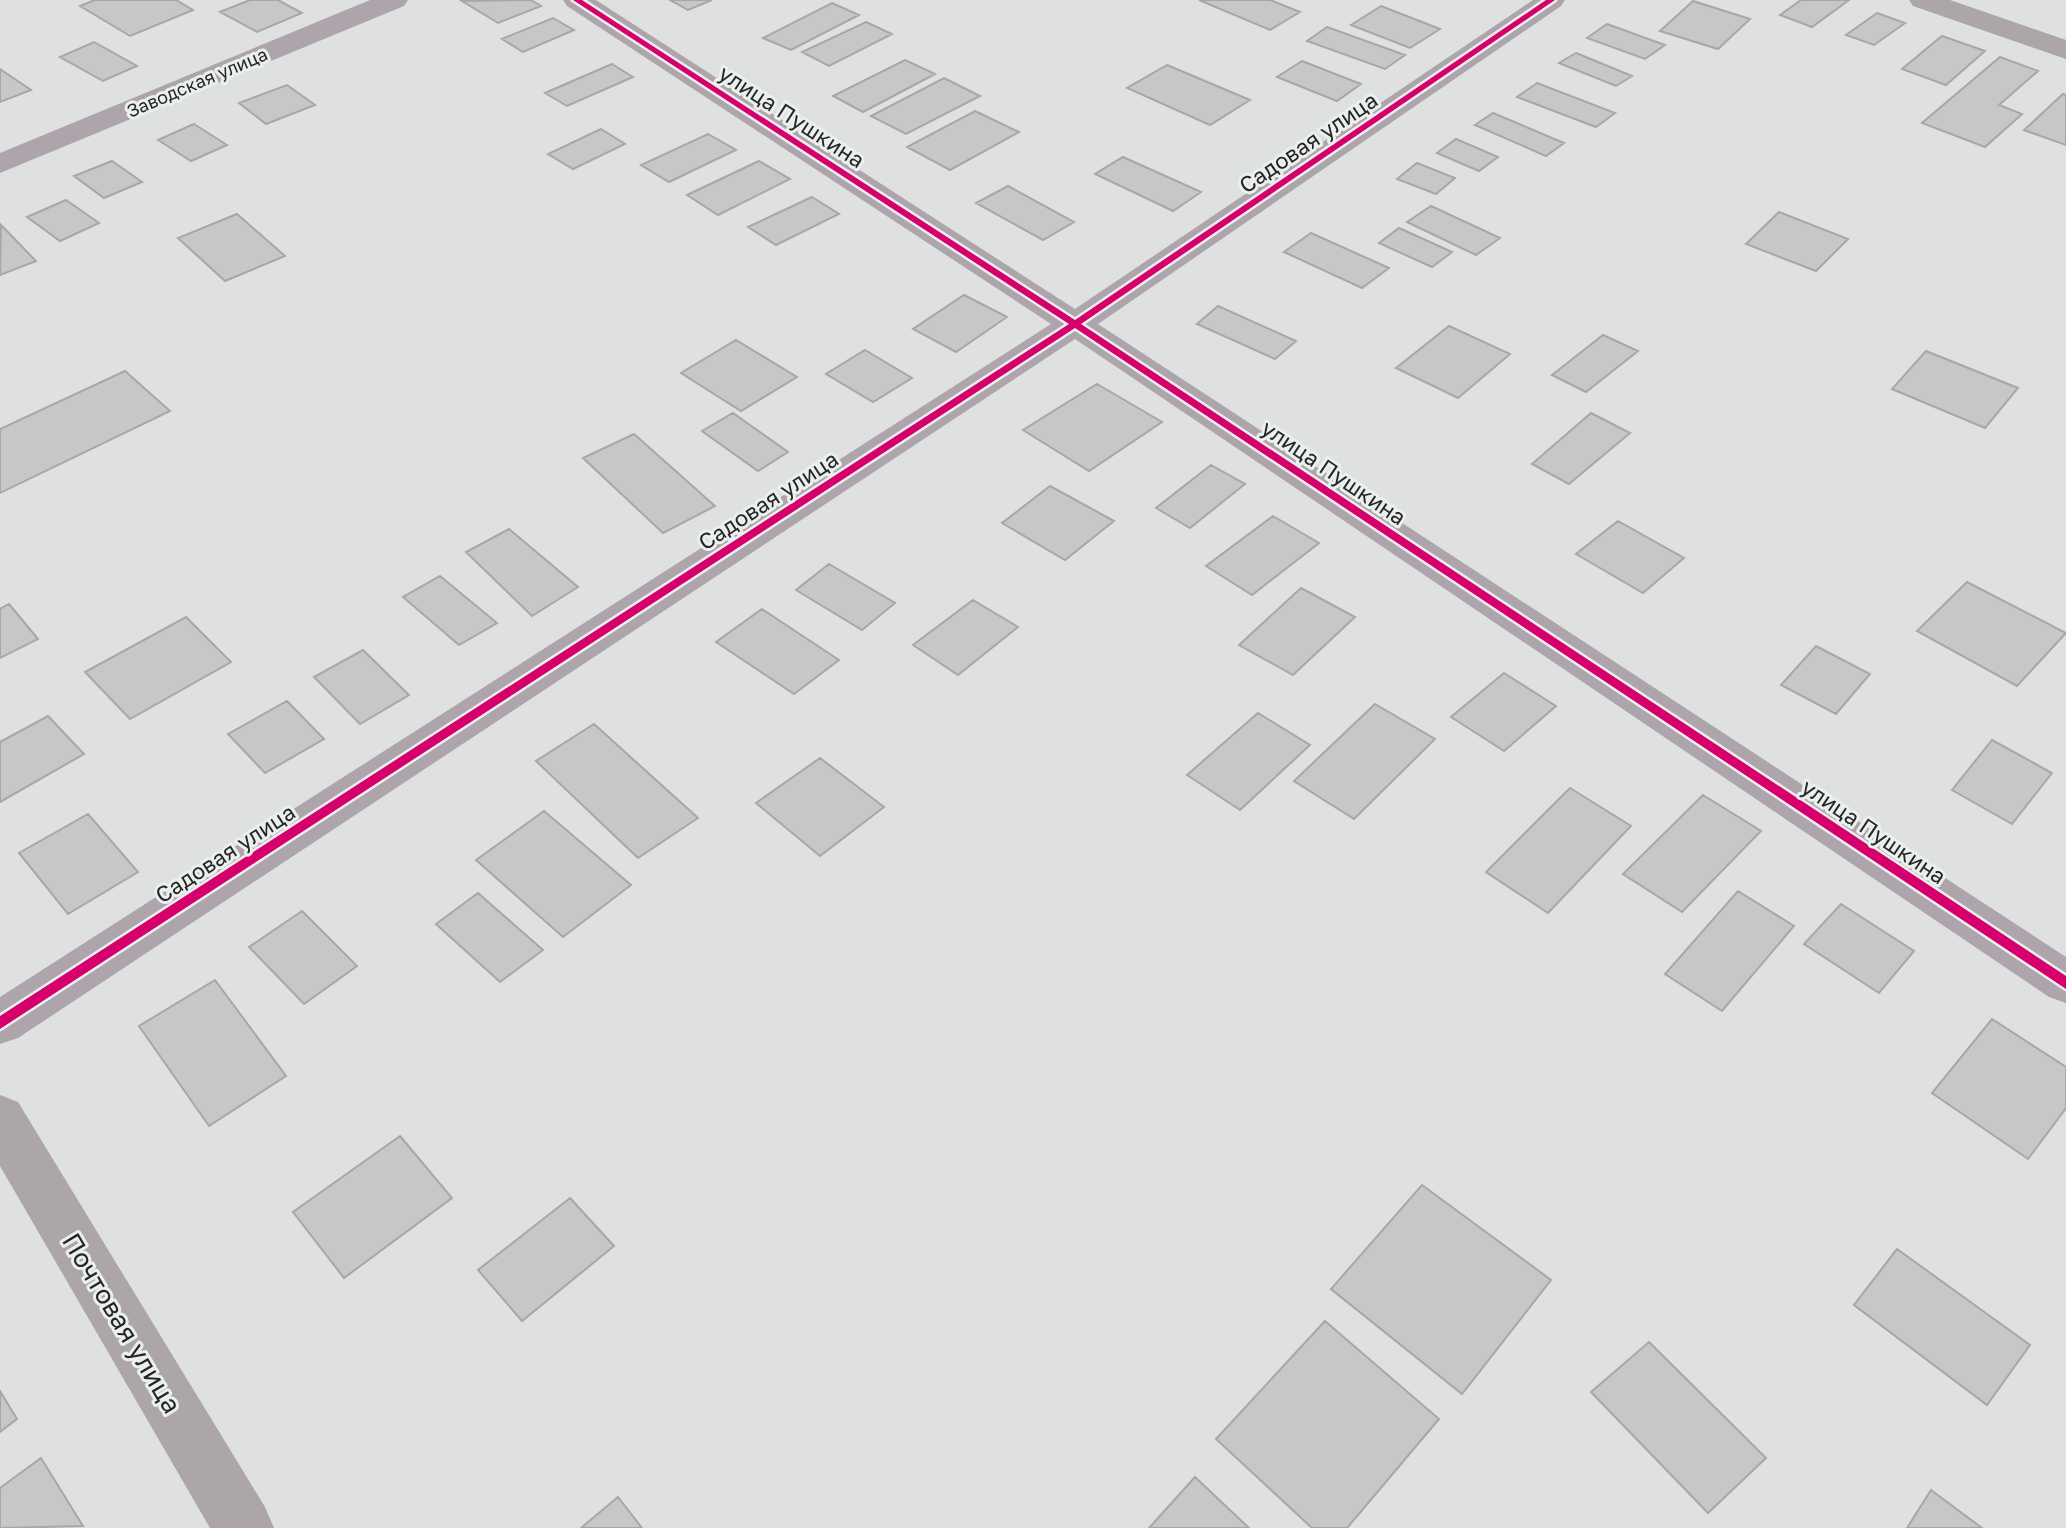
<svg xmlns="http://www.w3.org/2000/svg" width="2066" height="1528" viewBox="0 0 2066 1528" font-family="'Golos Text',sans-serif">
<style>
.building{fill:#c6c8c7;stroke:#a6a8a7;stroke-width:2}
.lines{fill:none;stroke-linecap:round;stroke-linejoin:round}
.street{fill:#ada5ab;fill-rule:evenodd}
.secondary{fill:#aca5aa;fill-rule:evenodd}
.cycleway-casing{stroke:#ebefee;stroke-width:5}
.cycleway{fill:#d6006c;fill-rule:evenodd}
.labels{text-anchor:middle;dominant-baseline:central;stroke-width:6;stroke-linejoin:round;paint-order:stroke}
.far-street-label{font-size:18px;fill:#252726;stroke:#ebefee}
.street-label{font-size:22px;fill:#252726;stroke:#ebefee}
.near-street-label{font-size:26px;fill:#252726;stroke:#ebefee}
</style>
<rect width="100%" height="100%" fill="#dfe1e0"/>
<path class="building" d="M 95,0 L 176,0 L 193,10 L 130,36 L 80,6 Z
M 250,0 L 278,0 L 302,13 L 257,32 L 220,12 Z
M 531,0 L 541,6 L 498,23 L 462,1 Z
M 670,0 L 712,0 L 688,10 Z
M 1199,0 L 1270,0 L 1300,12 L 1270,30 Z
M 1801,0 L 1849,0 L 1812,27 L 1780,15 Z
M 1693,1 L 1750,19 L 1718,49 L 1660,31 Z
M 832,3 L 859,15 L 791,50 L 763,38 Z
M 1381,6 L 1440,29 L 1410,48 L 1351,25 Z
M 1877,13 L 1905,23 L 1874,45 L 1846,35 Z
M 553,18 L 574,30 L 523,52 L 502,39 Z
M 866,22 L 892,34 L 829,66 L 802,52 Z
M 1607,24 L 1665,45 L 1645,59 L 1587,38 Z
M 1327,27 L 1405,55 L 1385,69 L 1307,41 Z
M 1942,36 L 1985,51 L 1946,85 L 1902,69 Z
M 94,42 L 137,66 L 103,81 L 60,57 Z
M 1576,53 L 1632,76 L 1616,86 L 1559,63 Z
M 2000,57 L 2038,71 L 1999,105 L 2022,114 L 1985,147 L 1922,123 Z
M 905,60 L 935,74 L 863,112 L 833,96 Z
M 1302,61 L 1361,84 L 1337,101 L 1277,77 Z
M 612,64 L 633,77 L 567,106 L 545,93 Z
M 1167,65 L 1250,100 L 1210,125 L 1127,88 Z
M 0,69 L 31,90 L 0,102 Z
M 944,78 L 980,96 L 906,134 L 871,116 Z
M 1537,83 L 1615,113 L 1596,127 L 1517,97 Z
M 287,85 L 315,105 L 266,124 L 239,103 Z
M 2063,94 L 2066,95 L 2066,145 L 2024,130 Z
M 975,111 L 1019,132 L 950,170 L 907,147 Z
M 1493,113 L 1564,143 L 1546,156 L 1475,125 Z
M 194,124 L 227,145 L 191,161 L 158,140 Z
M 601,129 L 625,144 L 573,169 L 548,154 Z
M 708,134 L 736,150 L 669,182 L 641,165 Z
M 1456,139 L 1498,157 L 1479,171 L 1437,153 Z
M 1123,157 L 1201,192 L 1173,211 L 1095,174 Z
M 112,161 L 142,182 L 104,198 L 74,176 Z
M 759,161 L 790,179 L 718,215 L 687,195 Z
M 1417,163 L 1455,178 L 1436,194 L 1397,179 Z
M 1008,186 L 1074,222 L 1043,240 L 976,203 Z
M 812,197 L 839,214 L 776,245 L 748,227 Z
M 66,200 L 99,223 L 60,241 L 27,217 Z
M 1431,206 L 1500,238 L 1476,255 L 1407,222 Z
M 1779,212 L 1848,239 L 1816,271 L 1746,244 Z
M 237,214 L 285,256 L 225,281 L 178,238 Z
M 1,225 L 36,261 L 0,275 Z
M 1399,228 L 1452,252 L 1432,267 L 1379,243 Z
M 1311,233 L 1389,268 L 1362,288 L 1284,252 Z
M 964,295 L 1007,317 L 956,352 L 913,329 Z
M 1218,306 L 1296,341 L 1275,359 L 1197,324 Z
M 1449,326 L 1510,354 L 1458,398 L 1396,368 Z
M 1603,335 L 1638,351 L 1586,392 L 1552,375 Z
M 736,340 L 797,377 L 741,411 L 681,373 Z
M 865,350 L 912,378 L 873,402 L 826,374 Z
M 1926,351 L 2018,388 L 1985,428 L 1892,389 Z
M 125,371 L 170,411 L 0,493 L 0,429 Z
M 1097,384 L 1162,422 L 1089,471 L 1023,430 Z
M 733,413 L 788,452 L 758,471 L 702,431 Z
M 1591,413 L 1630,433 L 1569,484 L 1532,464 Z
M 634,434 L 715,506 L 663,533 L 583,458 Z
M 1211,465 L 1245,484 L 1190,528 L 1156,508 Z
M 1050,486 L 1114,521 L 1065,560 L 1002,523 Z
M 1273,516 L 1319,543 L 1252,595 L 1206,566 Z
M 1618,521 L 1684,558 L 1643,593 L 1576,554 Z
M 509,529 L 578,587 L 532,616 L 466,552 Z
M 829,564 L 895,603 L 862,630 L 796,590 Z
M 440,576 L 497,623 L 459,645 L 403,597 Z
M 1967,582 L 2066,633 L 2017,686 L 1917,631 Z
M 1301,588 L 1355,617 L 1293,675 L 1239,645 Z
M 973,600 L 1018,627 L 958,675 L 913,645 Z
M 9,604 L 38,639 L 0,658 L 0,609 Z
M 762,609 L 839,660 L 794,694 L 716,642 Z
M 186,617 L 231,662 L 130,719 L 85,672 Z
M 1816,646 L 1870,674 L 1836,714 L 1781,685 Z
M 363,650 L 409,695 L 360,724 L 314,677 Z
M 1504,673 L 1556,706 L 1504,751 L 1451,717 Z
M 287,701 L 324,739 L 265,773 L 228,734 Z
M 1375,704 L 1435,739 L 1354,819 L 1294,781 Z
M 1258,713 L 1310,745 L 1240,810 L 1187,775 Z
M 48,716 L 84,754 L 0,802 L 0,742 Z
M 594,724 L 698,818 L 638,858 L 536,761 Z
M 1992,740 L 2052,773 L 2012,824 L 1952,790 Z
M 820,758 L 884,807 L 820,856 L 756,803 Z
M 1570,788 L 1631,826 L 1548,913 L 1486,872 Z
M 1703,795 L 1761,831 L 1682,912 L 1623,874 Z
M 544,811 L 631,885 L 563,937 L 476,860 Z
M 88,814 L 138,872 L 68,914 L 19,853 Z
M 1738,891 L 1794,926 L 1722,1011 L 1665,974 Z
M 478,893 L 543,950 L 500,982 L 436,924 Z
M 1841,904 L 1914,951 L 1879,993 L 1804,944 Z
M 302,911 L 357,966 L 304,1004 L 249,947 Z
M 215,980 L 286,1076 L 209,1126 L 139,1026 Z
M 1992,1019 L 2066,1067 L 2066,1108 L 2028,1159 L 1932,1093 Z
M 400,1136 L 452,1198 L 344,1278 L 293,1212 Z
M 1422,1185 L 1551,1280 L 1462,1394 L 1331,1289 Z
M 570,1198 L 614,1246 L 522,1321 L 478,1270 Z
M 1897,1249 L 2030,1345 L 1987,1405 L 1854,1305 Z
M 1325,1321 L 1439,1419 L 1347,1528 L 1312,1528 L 1216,1439 Z
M 1649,1342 L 1766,1458 L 1708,1513 L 1591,1392 Z
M 0,1391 L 17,1419 L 0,1432 Z
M 41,1458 L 83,1526 L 0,1528 L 0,1488 Z
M 1195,1477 L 1249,1528 L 1149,1528 Z
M 1931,1490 L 1982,1528 L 1907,1528 Z
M 618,1497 L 642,1528 L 581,1528 Z"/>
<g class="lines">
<path class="street" d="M 370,0 L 408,0 L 404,6 L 0,173 L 0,153 Z
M 563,0 L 596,0 L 1075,309 L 1533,0 L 1565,0 L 1561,6 L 1098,324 L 2066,957 L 2066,1003 L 2049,997 L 1075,339 L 18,1038 L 0,1044 L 0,997 L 1051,324 L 567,6 Z"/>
<path class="secondary" d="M 1909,0 L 1950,0 L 2066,40 L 2066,59 L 1913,6 Z
M 0,1095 L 18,1102 L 265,1507 L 274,1528 L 210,1528 L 0,1166 Z"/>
<g class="cycleway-casing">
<path id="cycleway" d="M 573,0 L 582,0 L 1075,320 L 1546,0 L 1555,0 L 1081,324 L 2066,976 L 2066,989 L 1075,328 L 0,1029 L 0,1016 L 1069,324 Z"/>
</g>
<use href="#cycleway" class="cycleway"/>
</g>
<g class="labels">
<g class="far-street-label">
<text transform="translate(197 82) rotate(-23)">Заводская улица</text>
</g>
<g class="street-label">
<text transform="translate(792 116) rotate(33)">улица Пушкина</text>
<text transform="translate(1308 142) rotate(-34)">Садовая улица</text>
<text transform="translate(1334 472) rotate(34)">улица Пушкина</text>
<text transform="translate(768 500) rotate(-33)">Садовая улица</text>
<text transform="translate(1874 831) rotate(34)">улица Пушкина</text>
<text transform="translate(225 853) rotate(-33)">Садовая улица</text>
</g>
<g class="near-street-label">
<text transform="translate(122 1323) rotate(59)">Почтовая улица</text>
</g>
</g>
</svg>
